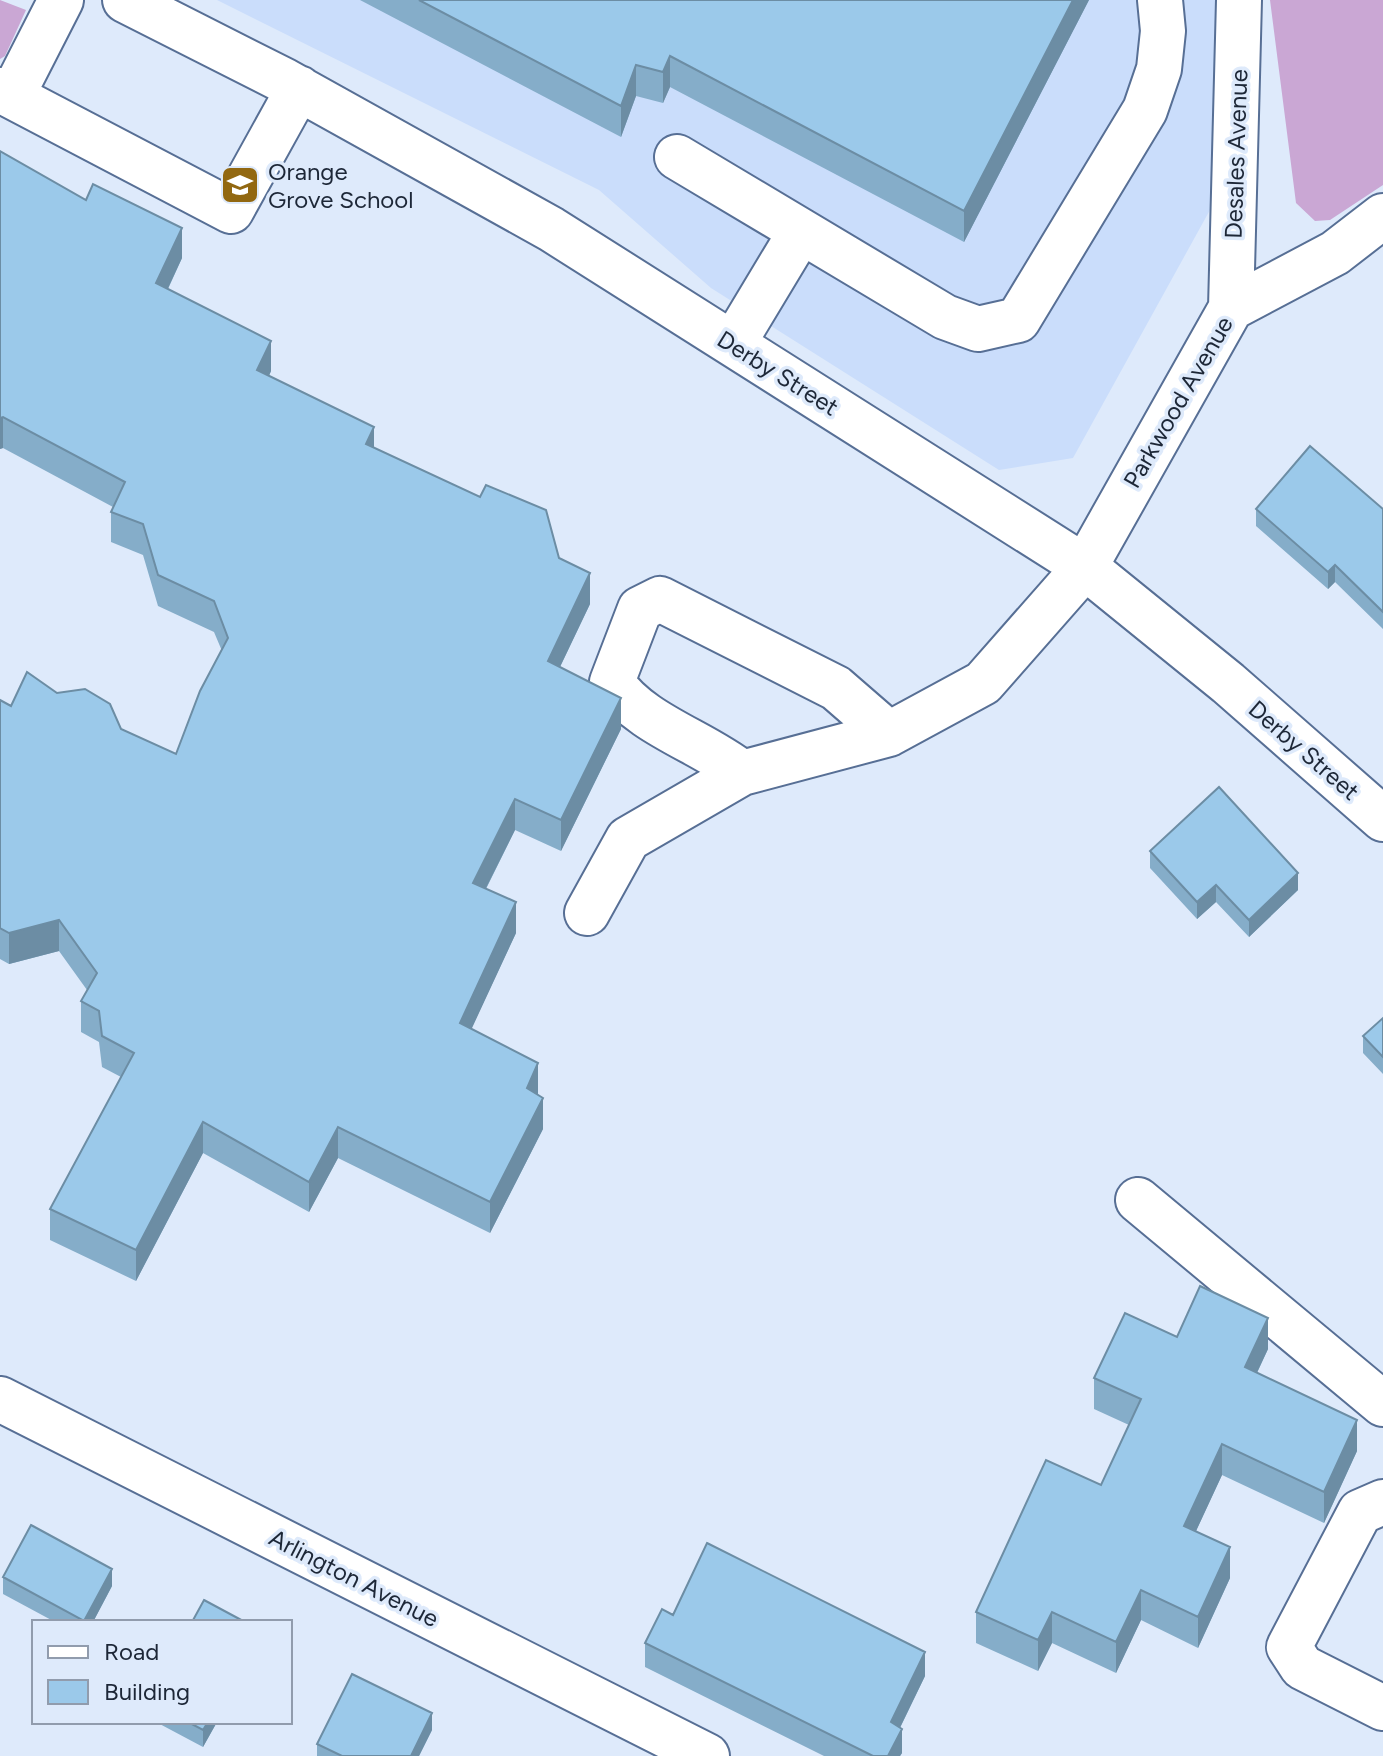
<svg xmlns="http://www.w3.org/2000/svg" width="1383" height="1756" viewBox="0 0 1383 1756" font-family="Figtree,sans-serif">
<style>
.built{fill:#caddfb}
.grass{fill:#caa7d4}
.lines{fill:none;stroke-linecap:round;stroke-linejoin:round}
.minor-casing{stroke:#576f95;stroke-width:48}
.minor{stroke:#fff;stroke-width:44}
.wall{fill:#85adc9}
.shaded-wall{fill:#6c8da4}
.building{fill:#9bc9ea;stroke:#6c8da4;stroke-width:2}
.labels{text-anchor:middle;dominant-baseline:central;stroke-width:7;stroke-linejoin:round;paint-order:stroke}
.street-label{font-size:24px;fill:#1d2737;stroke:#deeafb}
.poi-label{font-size:24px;fill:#1d2737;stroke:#deeafb;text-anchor:start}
</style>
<rect width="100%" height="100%" fill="#deeafb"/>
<path class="built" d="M 217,0 L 1216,0 L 1221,190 L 1073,458 L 999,470 L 711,288 L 599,190 Z"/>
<path class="grass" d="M 0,0 L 26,10 L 5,56 L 0,59 Z
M 1270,0 L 1383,0 L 1383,185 L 1330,220 L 1315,221 L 1296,203 Z"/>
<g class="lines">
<g class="minor-casing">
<path id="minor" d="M 125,0 L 285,81 L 551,229 L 1085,567 L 1228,683 L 1383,819
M 0,90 L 231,211 L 299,88
M 12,96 L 61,0
M 677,157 L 945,317 L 978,329 L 1018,320 L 1145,110 L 1159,69 L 1163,31 L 1160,0
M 1231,308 L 1239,0
M 733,344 L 801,231
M 742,773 C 702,741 641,725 612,682 L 640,609 L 660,599 L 836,688 L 889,734
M 587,913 L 628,839 L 742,773 L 889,734 L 983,683 L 1085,567 L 1231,308 L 1335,253 L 1383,216
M 1138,1200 L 1383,1404
M 0,1399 L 707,1756
M 1383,1502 L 1360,1512 L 1289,1647 L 1302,1667 L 1383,1708"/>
</g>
<use href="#minor" class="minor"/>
</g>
<path class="wall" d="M 360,0 L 1089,0 L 964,242 L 670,87 L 663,103 L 636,96 L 621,137 Z
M 0,151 L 182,258 L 168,289 L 271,371 L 269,376 L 374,448 L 559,558 L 590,604 L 560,667 L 621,729 L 561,851 L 515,830 L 486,889 L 516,933 L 471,1029 L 537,1094 L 543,1129 L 490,1233 L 338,1158 L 309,1212 L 203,1153 L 136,1281 L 50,1240 L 50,1209 L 121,1077 L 102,1067 L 99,1042 L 81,1032 L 81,1001 L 87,990 L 59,951 L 9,964 L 0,959 L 0,700 L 11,706 L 57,693 L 121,729 L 176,754 L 222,651 L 214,632 L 158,606 L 143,555 L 111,542 L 111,512 L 113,507 L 3,448 L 0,449 Z
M 1256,509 L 1383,509 L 1383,629 L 1335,582 L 1328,589 L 1256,526 Z
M 1150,851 L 1298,890 L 1249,937 L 1216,902 L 1197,919 L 1150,868 Z
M 1383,1018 L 1383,1074 L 1363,1053 L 1363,1036 Z
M 1177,1337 L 1268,1349 L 1257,1373 L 1357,1451 L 1324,1523 L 1222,1475 L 1196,1531 L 1230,1578 L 1198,1648 L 1141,1620 L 1116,1673 L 1052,1643 L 1038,1671 L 976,1643 L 976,1612 L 1101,1485 L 1129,1425 L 1094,1409 L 1094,1378 Z
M 3,1577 L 112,1586 L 93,1622 L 55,1622 L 3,1594 Z
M 673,1615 L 925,1676 L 900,1728 L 902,1753 L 900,1756 L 824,1756 L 645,1667 L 645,1643 Z
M 156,1722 L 217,1722 L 203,1747 Z
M 432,1730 L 419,1756 L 317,1756 L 317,1744 Z"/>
<path class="shaded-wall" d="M 1073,0 L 1089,0 L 964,242 L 964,211 Z
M 670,56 L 670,87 L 663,103 L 663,72 Z
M 636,65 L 636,96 L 621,137 L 621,106 Z
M 182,228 L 182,258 L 156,314 L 156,283 Z
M 271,341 L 271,371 L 257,401 L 257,370 Z
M 3,417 L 3,448 L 0,449 L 0,418 Z
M 374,427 L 374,458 L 366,444 Z
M 1335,565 L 1335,582 L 1328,589 L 1328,572 Z
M 590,573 L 590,604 L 548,692 L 548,661 Z
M 621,698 L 621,729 L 561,851 L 561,820 Z
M 515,799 L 515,830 L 473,914 L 473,883 Z
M 1298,873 L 1298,890 L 1249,937 L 1249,920 Z
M 1216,885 L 1216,902 L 1197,919 L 1197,902 Z
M 516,902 L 516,933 L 460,1054 L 460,1023 Z
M 59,920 L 59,951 L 9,964 L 9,933 Z
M 538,1063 L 538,1094 L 527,1118 L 527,1088 Z
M 543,1098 L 543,1129 L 490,1233 L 490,1202 Z
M 203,1122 L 203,1153 L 136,1281 L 136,1250 Z
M 338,1127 L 338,1158 L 309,1212 L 309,1182 Z
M 1268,1318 L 1268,1349 L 1245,1398 L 1245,1367 Z
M 1357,1420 L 1357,1451 L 1324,1523 L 1324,1492 Z
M 1222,1444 L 1222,1475 L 1184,1557 L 1184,1526 Z
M 1230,1547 L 1230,1578 L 1198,1648 L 1198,1617 Z
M 112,1569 L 112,1586 L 93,1622 L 84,1622 Z
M 1141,1590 L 1141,1620 L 1116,1673 L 1116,1642 Z
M 1052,1612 L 1052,1643 L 1038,1671 L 1038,1640 Z
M 925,1652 L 925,1676 L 891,1746 L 891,1722 Z
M 432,1713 L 432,1730 L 419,1756 L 411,1756 Z
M 208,1722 L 217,1722 L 203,1747 L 203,1730 Z
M 902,1729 L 902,1753 L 900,1756 L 888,1756 Z"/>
<path class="building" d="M 419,0 L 1073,0 L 964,211 L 670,56 L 663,72 L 636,65 L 621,106 Z
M 0,151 L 86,200 L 93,184 L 182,228 L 156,283 L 271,341 L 257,370 L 374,427 L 366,444 L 480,497 L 486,485 L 546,510 L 559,558 L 590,573 L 548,661 L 621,698 L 561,820 L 515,799 L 473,883 L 516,902 L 460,1023 L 538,1063 L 527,1088 L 543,1098 L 490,1202 L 338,1127 L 309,1182 L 203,1122 L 136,1250 L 50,1209 L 134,1053 L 102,1036 L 99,1011 L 81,1001 L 97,973 L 59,920 L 9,933 L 0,928 L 0,700 L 11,706 L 27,672 L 57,693 L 85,689 L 110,704 L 121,729 L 176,754 L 200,691 L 228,638 L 214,601 L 158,575 L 143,524 L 111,512 L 125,482 L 3,417 L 0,418 Z
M 1310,446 L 1383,509 L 1383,612 L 1335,565 L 1328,572 L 1256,509 Z
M 1219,787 L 1298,873 L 1249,920 L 1216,885 L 1197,902 L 1150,851 Z
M 1383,1018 L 1383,1057 L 1363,1036 Z
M 1200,1286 L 1268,1318 L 1245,1367 L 1357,1420 L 1324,1492 L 1222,1444 L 1184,1526 L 1230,1547 L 1198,1617 L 1141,1590 L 1116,1642 L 1052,1612 L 1038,1640 L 976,1612 L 1046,1460 L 1101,1485 L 1141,1399 L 1094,1378 L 1125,1313 L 1177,1337 Z
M 31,1525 L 112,1569 L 84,1621 L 3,1577 Z
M 707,1543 L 925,1652 L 891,1722 L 902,1729 L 888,1756 L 873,1756 L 645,1643 L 662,1609 L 673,1615 Z
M 204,1600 L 245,1622 L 192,1622 Z
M 352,1674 L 432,1713 L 411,1756 L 342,1756 L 317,1744 Z
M 188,1722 L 208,1722 L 203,1730 Z"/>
<defs>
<g id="school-square" transform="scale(2)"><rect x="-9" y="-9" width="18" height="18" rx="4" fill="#926811" stroke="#deeafb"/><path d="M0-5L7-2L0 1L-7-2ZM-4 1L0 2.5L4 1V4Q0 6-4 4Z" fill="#fff"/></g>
</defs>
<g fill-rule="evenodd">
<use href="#school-square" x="240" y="185"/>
</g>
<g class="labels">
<g class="street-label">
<text transform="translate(1236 154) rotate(-88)">Desales Avenue</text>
<text transform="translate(778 373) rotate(32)">Derby Street</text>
<text transform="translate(1178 402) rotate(-60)">Parkwood Avenue</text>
<text transform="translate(1304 750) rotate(41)">Derby Street</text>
<text transform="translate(354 1578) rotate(27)">Arlington Avenue</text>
</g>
<g class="poi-label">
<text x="268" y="171">Orange<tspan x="268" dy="28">Grove School</tspan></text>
</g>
</g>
<rect x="32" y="1620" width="260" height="104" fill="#deeafb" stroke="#919cad" stroke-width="2"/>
<rect x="48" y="1646" width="40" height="12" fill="#ffffff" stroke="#919cad" stroke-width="2"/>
<text x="104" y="1660" font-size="24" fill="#1d2737">Road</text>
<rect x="48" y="1680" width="40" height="24" fill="#9bc9ea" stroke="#919cad" stroke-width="2"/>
<text x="104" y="1700" font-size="24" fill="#1d2737">Building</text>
</svg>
